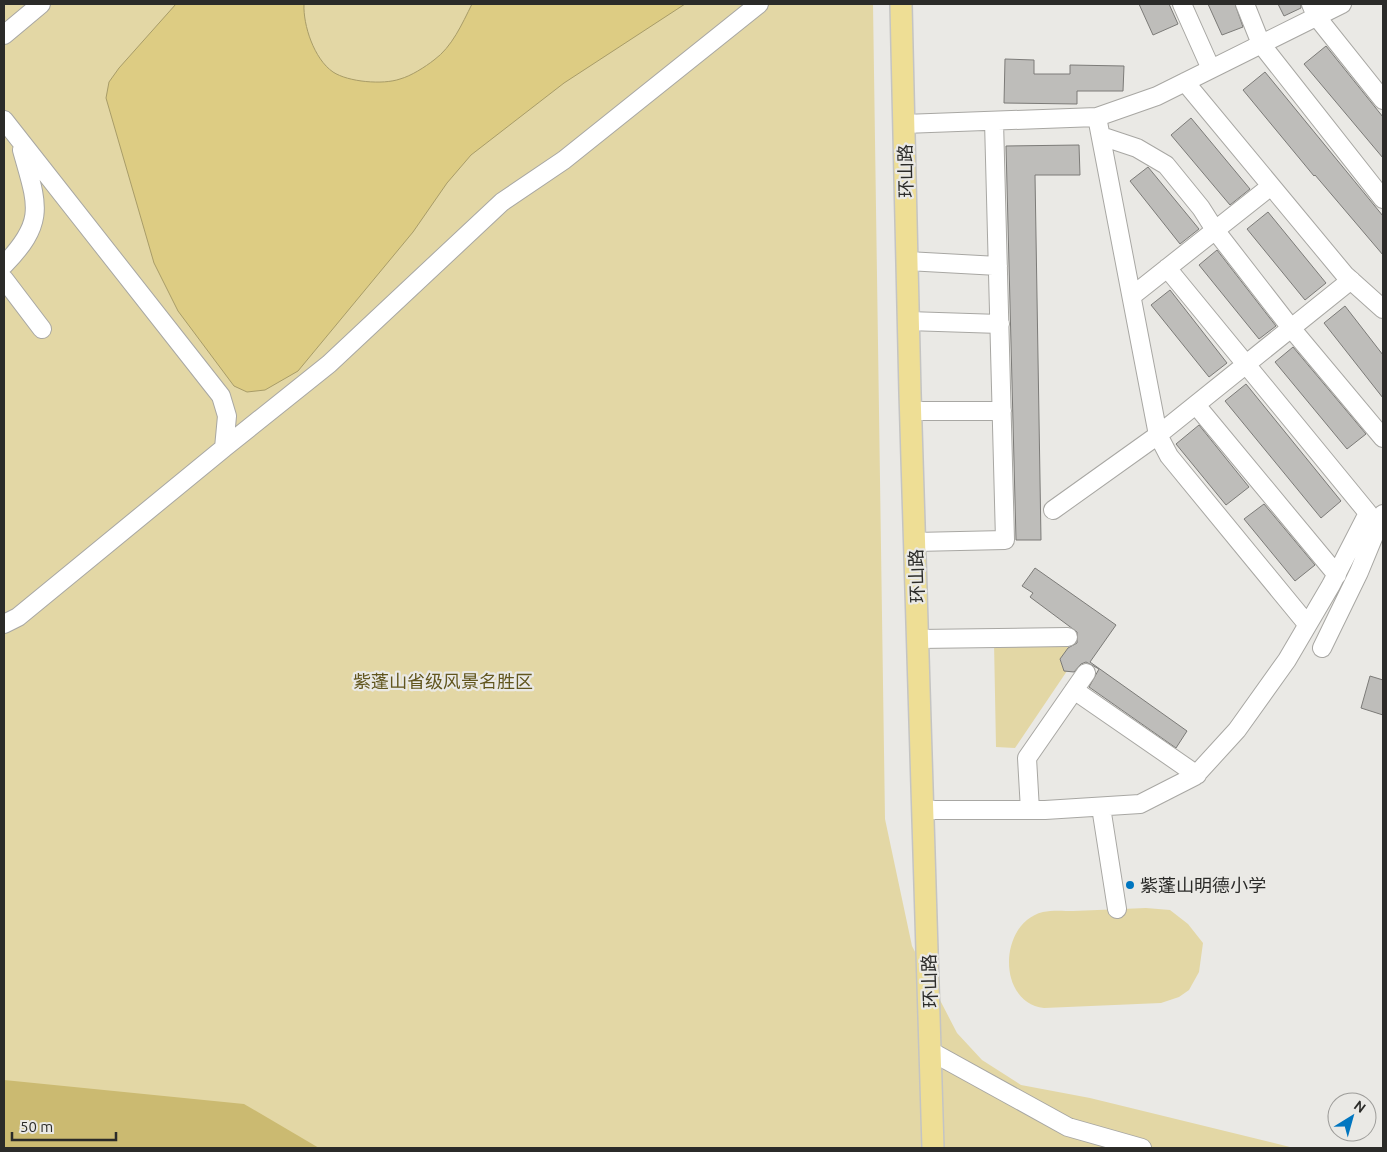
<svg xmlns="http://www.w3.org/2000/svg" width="1387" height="1152" viewBox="0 0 1387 1152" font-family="Ubuntu,'Noto Sans SC',sans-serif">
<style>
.green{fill:#e3d7a5}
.forest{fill:#cbba71}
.water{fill:#ddcc83;stroke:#a89c68}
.building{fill:#bebdba;stroke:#7c7b78}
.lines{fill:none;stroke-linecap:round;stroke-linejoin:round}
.minor-casing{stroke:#a8a7a3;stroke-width:20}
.major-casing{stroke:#c4c4c3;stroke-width:24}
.minor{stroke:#fff;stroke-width:18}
.major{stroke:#eede95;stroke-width:21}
.poi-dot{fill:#0076c0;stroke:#eae9e5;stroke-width:2}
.labels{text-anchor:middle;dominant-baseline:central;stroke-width:4.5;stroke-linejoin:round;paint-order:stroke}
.street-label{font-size:18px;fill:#2b2b29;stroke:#eae9e5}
.park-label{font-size:18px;fill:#61551e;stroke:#eae9e5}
.poi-label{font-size:18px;fill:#2b2b29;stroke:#eae9e5;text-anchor:start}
</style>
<rect width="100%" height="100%" fill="#eae9e5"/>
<path class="green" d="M 4,4 L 873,4 L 885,819 L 912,946 L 957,1033 L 982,1060 L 1021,1085 L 1090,1098 L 1294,1148 L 4,1148 Z
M 994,642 L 1068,644 L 1068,652 L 1060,659 L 1064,671 L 1067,671 L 1015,748 L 996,747 Z
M 1146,908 L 1170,910 L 1188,924 L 1203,943 L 1199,972 L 1189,990 L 1179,997 L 1161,1003 L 1044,1008 C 997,1003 998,923 1043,912 C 1052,910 1064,911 1073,911 C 1098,910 1122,909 1146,908 Z"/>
<path class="forest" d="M 4,1080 L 244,1104 L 319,1148 L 4,1148 Z"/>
<path class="water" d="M 176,4 L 304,4 C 303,25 314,59 333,72 C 348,82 383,85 400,79 C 411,76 425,67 434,60 C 452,47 462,24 472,4 L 685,4 L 564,83 L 471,155 L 447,183 L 413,232 L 298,371 L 265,390 L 247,392 L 234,386 L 178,311 L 154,263 L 106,98 L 109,82 L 119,68 Z"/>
<path class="building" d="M 1139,4 L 1169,4 L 1178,24 L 1153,35 Z
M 1208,4 L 1235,4 L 1243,27 L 1222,35 Z
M 1278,4 L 1301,4 L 1301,8 L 1284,16 Z
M 1326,46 L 1383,117 L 1383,158 L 1304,64 Z
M 1005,59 L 1034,60 L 1034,74 L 1070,74 L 1070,65 L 1124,66 L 1123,91 L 1077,91 L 1077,104 L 1004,103 Z
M 1265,72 L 1383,216 L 1383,255 L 1315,175 L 1314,176 L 1243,90 Z
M 1191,118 L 1250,189 L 1230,205 L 1171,135 Z
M 1079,145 L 1080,175 L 1035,175 L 1041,540 L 1016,540 L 1006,146 Z
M 1148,167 L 1199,229 L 1180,244 L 1130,181 Z
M 1268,212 L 1326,283 L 1305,300 L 1247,229 Z
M 1217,250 L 1276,326 L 1259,339 L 1199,265 Z
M 1170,290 L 1227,363 L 1209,377 L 1151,305 Z
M 1345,306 L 1383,355 L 1383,398 L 1324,323 Z
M 1293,347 L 1366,434 L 1347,449 L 1275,362 Z
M 1246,384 L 1341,501 L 1321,518 L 1225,401 Z
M 1199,425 L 1249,487 L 1226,505 L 1176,444 Z
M 1264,504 L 1315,565 L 1295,581 L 1244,519 Z
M 1035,568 L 1116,625 L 1090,662 L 1187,731 L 1176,748 L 1089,687 L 1099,669 L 1086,662 L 1081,664 L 1074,672 L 1064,671 L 1060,659 L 1068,648 L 1077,643 L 1077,632 L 1030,597 L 1033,593 L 1022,586 Z
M 1370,676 L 1383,680 L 1383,715 L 1361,708 Z"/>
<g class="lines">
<g class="minor-casing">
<path id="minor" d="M 1182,4 L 1211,69
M 1245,4 L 1261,44 L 1383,199
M 1311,4 L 1316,16 L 1383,100
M 4,35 L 41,4
M 1185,82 L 1345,275 L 1383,309
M 1097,117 L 1158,435 L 1169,456 L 1307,624
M 4,120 L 221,396 L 227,416 L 224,448 L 18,617 L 4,624
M 904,124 L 1097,117 L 1157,96 L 1342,4
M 1101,136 L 1137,148 L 1166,165 L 1201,208 L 1215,230 L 1291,328 L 1383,438
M 907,261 L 998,266
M 4,265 C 47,221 37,204 22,150
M 4,279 L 42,329
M 1132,296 L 1271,186
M 908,321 L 1000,324
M 1196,405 L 1337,575
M 910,411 L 1002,411
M 224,448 L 329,364 L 502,202 L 564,160 L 759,4
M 1053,510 L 1158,435 L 1351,280
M 915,542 L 1005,540 L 994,121
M 918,639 L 1068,637
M 1322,648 L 1359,572 L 1383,514
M 1074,690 L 1197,775
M 1101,807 L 1117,909
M 924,810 L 1045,810 L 1140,804 L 1195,776 L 1237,730 L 1287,660 L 1331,585 L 1368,513 L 1167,268
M 1030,810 L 1027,758 L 1086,673
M 932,1052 L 1068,1127 L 1142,1148"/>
</g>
<g class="major-casing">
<path id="major" d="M 901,4 L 910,393 L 933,1148"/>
</g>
<use href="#minor" class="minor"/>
<use href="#major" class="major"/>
</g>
<circle class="poi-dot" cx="1130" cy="885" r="5"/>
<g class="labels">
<g class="street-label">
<text transform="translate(905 171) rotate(-91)">环山路</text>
<text transform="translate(916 576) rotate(-92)">环山路</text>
<text transform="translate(929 981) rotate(-92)">环山路</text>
</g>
<g class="park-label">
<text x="443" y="681">紫蓬山省级风景名胜区</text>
</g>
<g class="poi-label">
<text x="1140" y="885">紫蓬山明德小学</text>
</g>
</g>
<rect width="1387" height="1152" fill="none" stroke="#2b2b29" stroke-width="10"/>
<g transform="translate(1352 1117) rotate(37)"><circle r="24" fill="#eae9e5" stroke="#9e9d9a"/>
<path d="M0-4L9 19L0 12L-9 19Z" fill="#0076c0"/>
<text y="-8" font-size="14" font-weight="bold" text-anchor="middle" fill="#2b2b29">N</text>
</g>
<path d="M12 1132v8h104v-8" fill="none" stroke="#2b2b29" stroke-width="2.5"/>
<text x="20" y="1132" font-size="15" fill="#2b2b29" stroke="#eae9e5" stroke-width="4" paint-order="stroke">50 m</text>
</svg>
